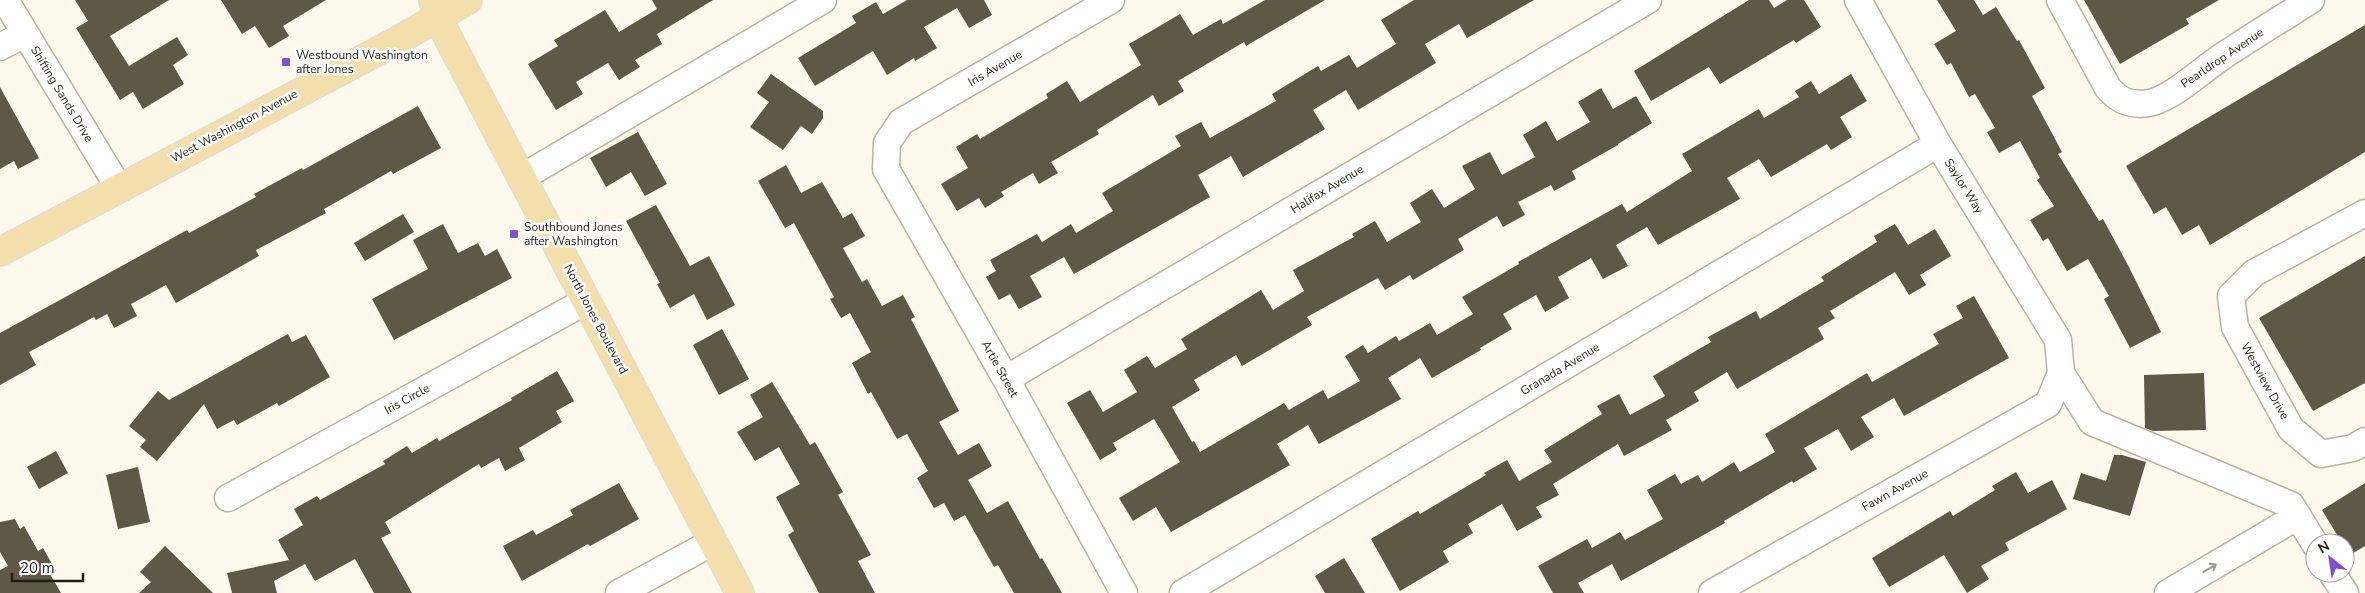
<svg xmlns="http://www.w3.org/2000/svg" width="2365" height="593" viewBox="0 0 2365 593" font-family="'Nunito Sans',sans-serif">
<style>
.building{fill:#605846}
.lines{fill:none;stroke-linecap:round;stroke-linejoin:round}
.minor-casing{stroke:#bcb39e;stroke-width:29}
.major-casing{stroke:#dbdbda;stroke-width:30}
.minor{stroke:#fff;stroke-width:26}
.major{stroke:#f3dfac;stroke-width:28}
.oneway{stroke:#9b9996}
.poi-dot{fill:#8050c9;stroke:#fff;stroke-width:2}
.labels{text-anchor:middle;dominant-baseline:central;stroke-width:5;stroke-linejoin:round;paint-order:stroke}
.poi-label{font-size:12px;fill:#201d15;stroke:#fff;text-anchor:start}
.street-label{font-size:12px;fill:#201d15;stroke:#fff}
</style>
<rect width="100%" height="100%" fill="#fef9ec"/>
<path class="building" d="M 75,0 L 169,0 L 110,36 L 129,66 L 177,37 L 188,55 L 173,65 L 184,84 L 143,109 L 133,92 L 120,100 L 76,28 L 88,21 Z
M 221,0 L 326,0 L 283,26 L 289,36 L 269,48 L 255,26 L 242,34 Z
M 652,0 L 713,0 L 657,34 L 662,44 L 635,60 L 640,67 L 619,80 L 608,63 L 576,82 L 583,94 L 556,110 L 528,64 L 558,46 L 554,40 L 605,10 L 619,32 L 657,9 Z
M 907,0 L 984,0 L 992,15 L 969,28 L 957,8 L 924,27 L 937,48 L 915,61 L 914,58 L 887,75 L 873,51 L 815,86 L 798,58 L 856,23 L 852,16 L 876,2 L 883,14 Z
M 1265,0 L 1325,0 L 1246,46 L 1244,42 L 1178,81 L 1184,91 L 1159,106 L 1153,95 L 1097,130 L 1099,134 L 1051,162 L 1058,173 L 1039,184 L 1033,173 L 1001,192 L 1004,196 L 985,208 L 979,198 L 957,211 L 941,184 L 968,168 L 956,147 L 977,134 L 980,139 L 1048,98 L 1046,94 L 1067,81 L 1080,102 L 1141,65 L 1129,44 L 1180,14 L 1193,35 L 1221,19 L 1223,24 Z
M 1414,0 L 1534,0 L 1467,38 L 1459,24 L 1425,44 L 1436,63 L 1358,110 L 1346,90 L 1313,110 L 1325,129 L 1243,177 L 1231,156 L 1198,175 L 1210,197 L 1074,274 L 1064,257 L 1030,276 L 1042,297 L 1019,309 L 1010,294 L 999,300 L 986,277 L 996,271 L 990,260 L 1037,234 L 1042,242 L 1071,224 L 1076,233 L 1113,211 L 1102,193 L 1181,146 L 1175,136 L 1201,122 L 1210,138 L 1276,101 L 1272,94 L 1318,66 L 1321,71 L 1349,55 L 1357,68 L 1396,44 L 1381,20 Z
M 1749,0 L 1769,0 L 1774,8 L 1787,0 L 1804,0 L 1821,27 L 1796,43 L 1794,40 L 1720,84 L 1709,67 L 1651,101 L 1634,71 Z
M 1937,0 L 1974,0 L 1983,15 L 1996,7 L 2017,41 L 2019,40 L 2045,88 L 2032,96 L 2062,152 L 2058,154 L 2099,221 L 2103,219 L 2129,267 L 2161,332 L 2130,348 L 2104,299 L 2109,296 L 2088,259 L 2067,271 L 2048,238 L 2043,241 L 2030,220 L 2054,206 L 2037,180 L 2040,178 L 2020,141 L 1999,153 L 1987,132 L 1995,128 L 1975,94 L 1969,97 L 1951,63 L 1947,65 L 1934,44 L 1956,31 Z
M 2084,0 L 2219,0 L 2186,19 L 2189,24 L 2120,64 Z
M 2365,25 L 2365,152 L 2210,245 L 2199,225 L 2182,235 L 2166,207 L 2154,214 L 2126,166 Z
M 771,74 L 823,111 L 823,118 L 812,134 L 801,126 L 783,150 L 750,127 L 769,102 L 757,93 Z
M 1851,74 L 1867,101 L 1840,117 L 1852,137 L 1831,150 L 1827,144 L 1771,177 L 1759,159 L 1727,178 L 1740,199 L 1658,245 L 1647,227 L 1616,245 L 1628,266 L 1603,279 L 1591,258 L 1558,277 L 1569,298 L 1545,312 L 1536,295 L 1503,314 L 1512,329 L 1480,348 L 1481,350 L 1432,378 L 1420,358 L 1388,378 L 1401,399 L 1319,444 L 1308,425 L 1277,444 L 1290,465 L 1171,532 L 1156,507 L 1133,521 L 1119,498 L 1180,462 L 1154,419 L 1113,443 L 1117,450 L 1100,460 L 1067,403 L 1090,390 L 1103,412 L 1137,392 L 1124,370 L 1147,356 L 1155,368 L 1187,349 L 1181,339 L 1261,290 L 1273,310 L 1304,291 L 1293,270 L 1354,237 L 1352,234 L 1375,221 L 1387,242 L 1421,222 L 1410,203 L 1432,189 L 1444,208 L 1475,189 L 1462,166 L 1490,152 L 1502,175 L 1535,157 L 1523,135 L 1546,121 L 1557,141 L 1590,122 L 1578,102 L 1601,88 L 1613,109 L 1636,96 L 1652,123 L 1618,144 L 1618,145 L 1572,171 L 1576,179 L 1554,191 L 1551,185 L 1518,202 L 1525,215 L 1503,227 L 1497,216 L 1458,239 L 1464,250 L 1413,280 L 1410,275 L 1385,290 L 1378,278 L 1307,317 L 1312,325 L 1242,366 L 1236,355 L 1194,380 L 1200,390 L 1172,407 L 1192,442 L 1194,441 L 1200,452 L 1284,403 L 1289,410 L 1323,390 L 1328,399 L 1360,381 L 1345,356 L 1363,345 L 1368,353 L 1396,336 L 1399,341 L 1430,323 L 1437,335 L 1473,314 L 1462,297 L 1519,264 L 1518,262 L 1622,204 L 1627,212 L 1692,171 L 1682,154 L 1759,109 L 1764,118 L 1799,97 L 1795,91 L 1811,81 L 1819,94 Z
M 0,87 L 39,158 L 18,169 L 14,161 L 0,169 Z
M 418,106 L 441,148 L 393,174 L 391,171 L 324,209 L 326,213 L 256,250 L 259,256 L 176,303 L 166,285 L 131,304 L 137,316 L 114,328 L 107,314 L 96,320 L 94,317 L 29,352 L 36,365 L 0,385 L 0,333 L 187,230 L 189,233 L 256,197 L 254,194 L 302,168 L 303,170 Z
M 638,132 L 667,184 L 645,196 L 631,172 L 606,187 L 590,158 Z
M 786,165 L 801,193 L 822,182 L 843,218 L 852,213 L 865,236 L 843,248 L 862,282 L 867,279 L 882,306 L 903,295 L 915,317 L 911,319 L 959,411 L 939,422 L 958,455 L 979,443 L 992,466 L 968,480 L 987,513 L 1008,501 L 1040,559 L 1042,558 L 1062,593 L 1014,593 L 998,565 L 994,567 L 965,515 L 954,521 L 944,503 L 934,508 L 917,478 L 928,471 L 907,434 L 897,439 L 871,392 L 868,394 L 852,363 L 871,352 L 850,313 L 841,318 L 830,299 L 834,297 L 794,223 L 785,228 L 758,181 Z
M 656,205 L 690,266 L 709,256 L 735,305 L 707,320 L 694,294 L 670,308 L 657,284 L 660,283 L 626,221 Z
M 403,214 L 414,232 L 365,261 L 354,243 Z
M 443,224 L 458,253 L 478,243 L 485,256 L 497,249 L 512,278 L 394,340 L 372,299 L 428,269 L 413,240 Z
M 1895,224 L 1908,245 L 1935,229 L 1951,256 L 1920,275 L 1926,285 L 1909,295 L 1895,272 L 1830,311 L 1835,318 L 1818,328 L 1824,339 L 1737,389 L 1727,372 L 1694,392 L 1699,401 L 1666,420 L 1672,430 L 1624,456 L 1618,444 L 1553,484 L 1559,495 L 1536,507 L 1542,517 L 1517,531 L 1502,504 L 1468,524 L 1473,533 L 1443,551 L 1449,562 L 1400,591 L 1371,539 L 1418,511 L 1420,514 L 1486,475 L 1484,473 L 1507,460 L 1519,481 L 1552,462 L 1544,450 L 1602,414 L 1597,406 L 1619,394 L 1630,415 L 1665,396 L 1653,376 L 1711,342 L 1708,337 L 1756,311 L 1760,319 L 1824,281 L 1821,277 L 1877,242 L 1874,236 Z
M 2365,256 L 2365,383 L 2313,411 L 2259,318 Z
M 1974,296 L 2009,358 L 1904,416 L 1894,398 L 1861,417 L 1874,437 L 1851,451 L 1838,429 L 1804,448 L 1817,469 L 1793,483 L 1792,481 L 1724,521 L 1725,523 L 1621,581 L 1612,564 L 1578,583 L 1584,593 L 1553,593 L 1538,566 L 1587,539 L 1592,548 L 1620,532 L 1625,540 L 1663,519 L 1647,490 L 1675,474 L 1681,484 L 1698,475 L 1702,482 L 1734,462 L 1740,472 L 1775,452 L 1765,434 L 1867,373 L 1872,382 L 1939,344 L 1933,334 L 1963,318 L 1956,306 Z
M 722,329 L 749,379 L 719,395 L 693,345 Z
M 288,334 L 292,342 L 306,335 L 330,377 L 279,406 L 277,403 L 237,425 L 234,420 L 217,429 L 204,404 L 157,461 L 140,447 L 146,440 L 129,426 L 158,391 L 169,400 Z
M 557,371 L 574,401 L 556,411 L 562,422 L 519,448 L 525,460 L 505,471 L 499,458 L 481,468 L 479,464 L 385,522 L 391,533 L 381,538 L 412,593 L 374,593 L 355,559 L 315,581 L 305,564 L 274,581 L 277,593 L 232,593 L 227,573 L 289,560 L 278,540 L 303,525 L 294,509 L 317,496 L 320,500 L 385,464 L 383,461 L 407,446 L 412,453 L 437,438 L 439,441 L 512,400 L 511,398 Z
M 2204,373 L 2206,430 L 2153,431 L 2145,428 L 2144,375 Z
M 772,382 L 810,445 L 815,442 L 843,492 L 838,495 L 871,555 L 858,561 L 875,593 L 819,593 L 788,535 L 794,531 L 776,497 L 800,484 L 779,447 L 755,461 L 737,432 L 763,417 L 750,395 Z
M 56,451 L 68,473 L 39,489 L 27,467 Z
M 2114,455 L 2122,455 L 2146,462 L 2130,516 L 2073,499 L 2081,473 L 2106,481 Z
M 138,467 L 150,522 L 118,529 L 106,475 Z
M 2016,472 L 2028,493 L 2052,480 L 2067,509 L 2005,543 L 2009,550 L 1981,566 L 1989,579 L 1967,593 L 1944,555 L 1889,587 L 1872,558 L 1950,511 L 1953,516 L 1995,490 L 1992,486 Z
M 619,483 L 639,519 L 590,546 L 588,544 L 522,581 L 503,546 L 533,530 L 536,535 L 573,515 L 570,510 Z
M 2365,483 L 2365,546 L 2350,555 L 2345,548 L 2345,543 L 2342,543 L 2322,510 Z
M 15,519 L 20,529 L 24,526 L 38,551 L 43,548 L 56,571 L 50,574 L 61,593 L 0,593 L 0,570 L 8,566 L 0,552 L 0,522 Z
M 165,546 L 213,593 L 139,593 L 151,582 L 140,572 Z
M 1344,558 L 1365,593 L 1325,593 L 1315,576 Z"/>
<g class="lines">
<g class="minor-casing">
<path id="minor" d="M 5,0 L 119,188
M 1111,0 L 901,122 L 887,143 L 886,169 L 1006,379 L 1124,593
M 1858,0 L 1938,144 L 2058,340 L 2061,373 L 2092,422 L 2291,505 L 2315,544
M 2060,0 L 2108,88 C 2119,101 2131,106 2149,103 C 2171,99 2201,71 2220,58 C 2250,38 2281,19 2311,0
M 0,47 L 25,34
M 521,178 L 823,0
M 2365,213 L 2254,273 L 2231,296 L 2235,327 L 2291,429 L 2321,454 L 2353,448 L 2365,441
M 1006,379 L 1648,0
M 228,498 L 586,301
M 2332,573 L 2345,593
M 619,593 L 713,542
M 1183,593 L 1938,144
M 1712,593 L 2048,404 L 2061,373
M 2168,593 L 2298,516"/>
</g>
<g class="major-casing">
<path id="major" d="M 433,0 L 438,18 L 457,55 L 740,593
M 0,252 L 395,42 L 468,0"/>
</g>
<use href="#minor" class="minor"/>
<use href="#major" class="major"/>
</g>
<defs><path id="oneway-shaft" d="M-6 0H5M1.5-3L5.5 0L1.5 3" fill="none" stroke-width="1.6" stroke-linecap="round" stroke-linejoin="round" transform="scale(1.25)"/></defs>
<use class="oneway" href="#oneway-shaft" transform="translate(2210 568) rotate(-31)"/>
<g class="poi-dot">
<rect x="281" y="57" width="10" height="10" rx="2.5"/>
<rect x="509" y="229" width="10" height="10" rx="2.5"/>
</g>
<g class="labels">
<g class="poi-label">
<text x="296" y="55">Westbound Washington<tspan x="296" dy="14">after Jones</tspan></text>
<text x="524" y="227">Southbound Jones<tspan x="524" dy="14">after Washington</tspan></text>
</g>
<g class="street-label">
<text transform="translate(2222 58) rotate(-34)">Pearldrop Avenue</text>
<text transform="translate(995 68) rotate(-30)">Iris Avenue</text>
<text transform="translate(62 94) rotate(59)">Shifting Sands Drive</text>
<text transform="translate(234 126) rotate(-28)">West Washington Avenue</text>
<text transform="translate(1964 186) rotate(58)">Saylor Way</text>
<text transform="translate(1327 189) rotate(-31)">Halifax Avenue</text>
<text transform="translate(596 319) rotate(62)">North Jones Boulevard</text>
<text transform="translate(1000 369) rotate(61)">Artie Street</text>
<text transform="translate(1560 369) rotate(-31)">Granada Avenue</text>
<text transform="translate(2265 381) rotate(61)">Westview Drive</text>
<text transform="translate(407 399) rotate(-29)">Iris Circle</text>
<text transform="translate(1895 490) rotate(-29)">Fawn Avenue</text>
</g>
</g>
<g transform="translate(2330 558) rotate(330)"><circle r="24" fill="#ffffff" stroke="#a6a5a1"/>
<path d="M0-4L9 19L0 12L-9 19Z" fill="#8050c9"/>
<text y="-8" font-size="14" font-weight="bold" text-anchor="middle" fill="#201d15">N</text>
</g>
<path d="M12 573v8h71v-8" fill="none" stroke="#201d15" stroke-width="2.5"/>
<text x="20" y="573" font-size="15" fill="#201d15" stroke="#ffffff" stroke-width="4" paint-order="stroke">20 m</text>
</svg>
